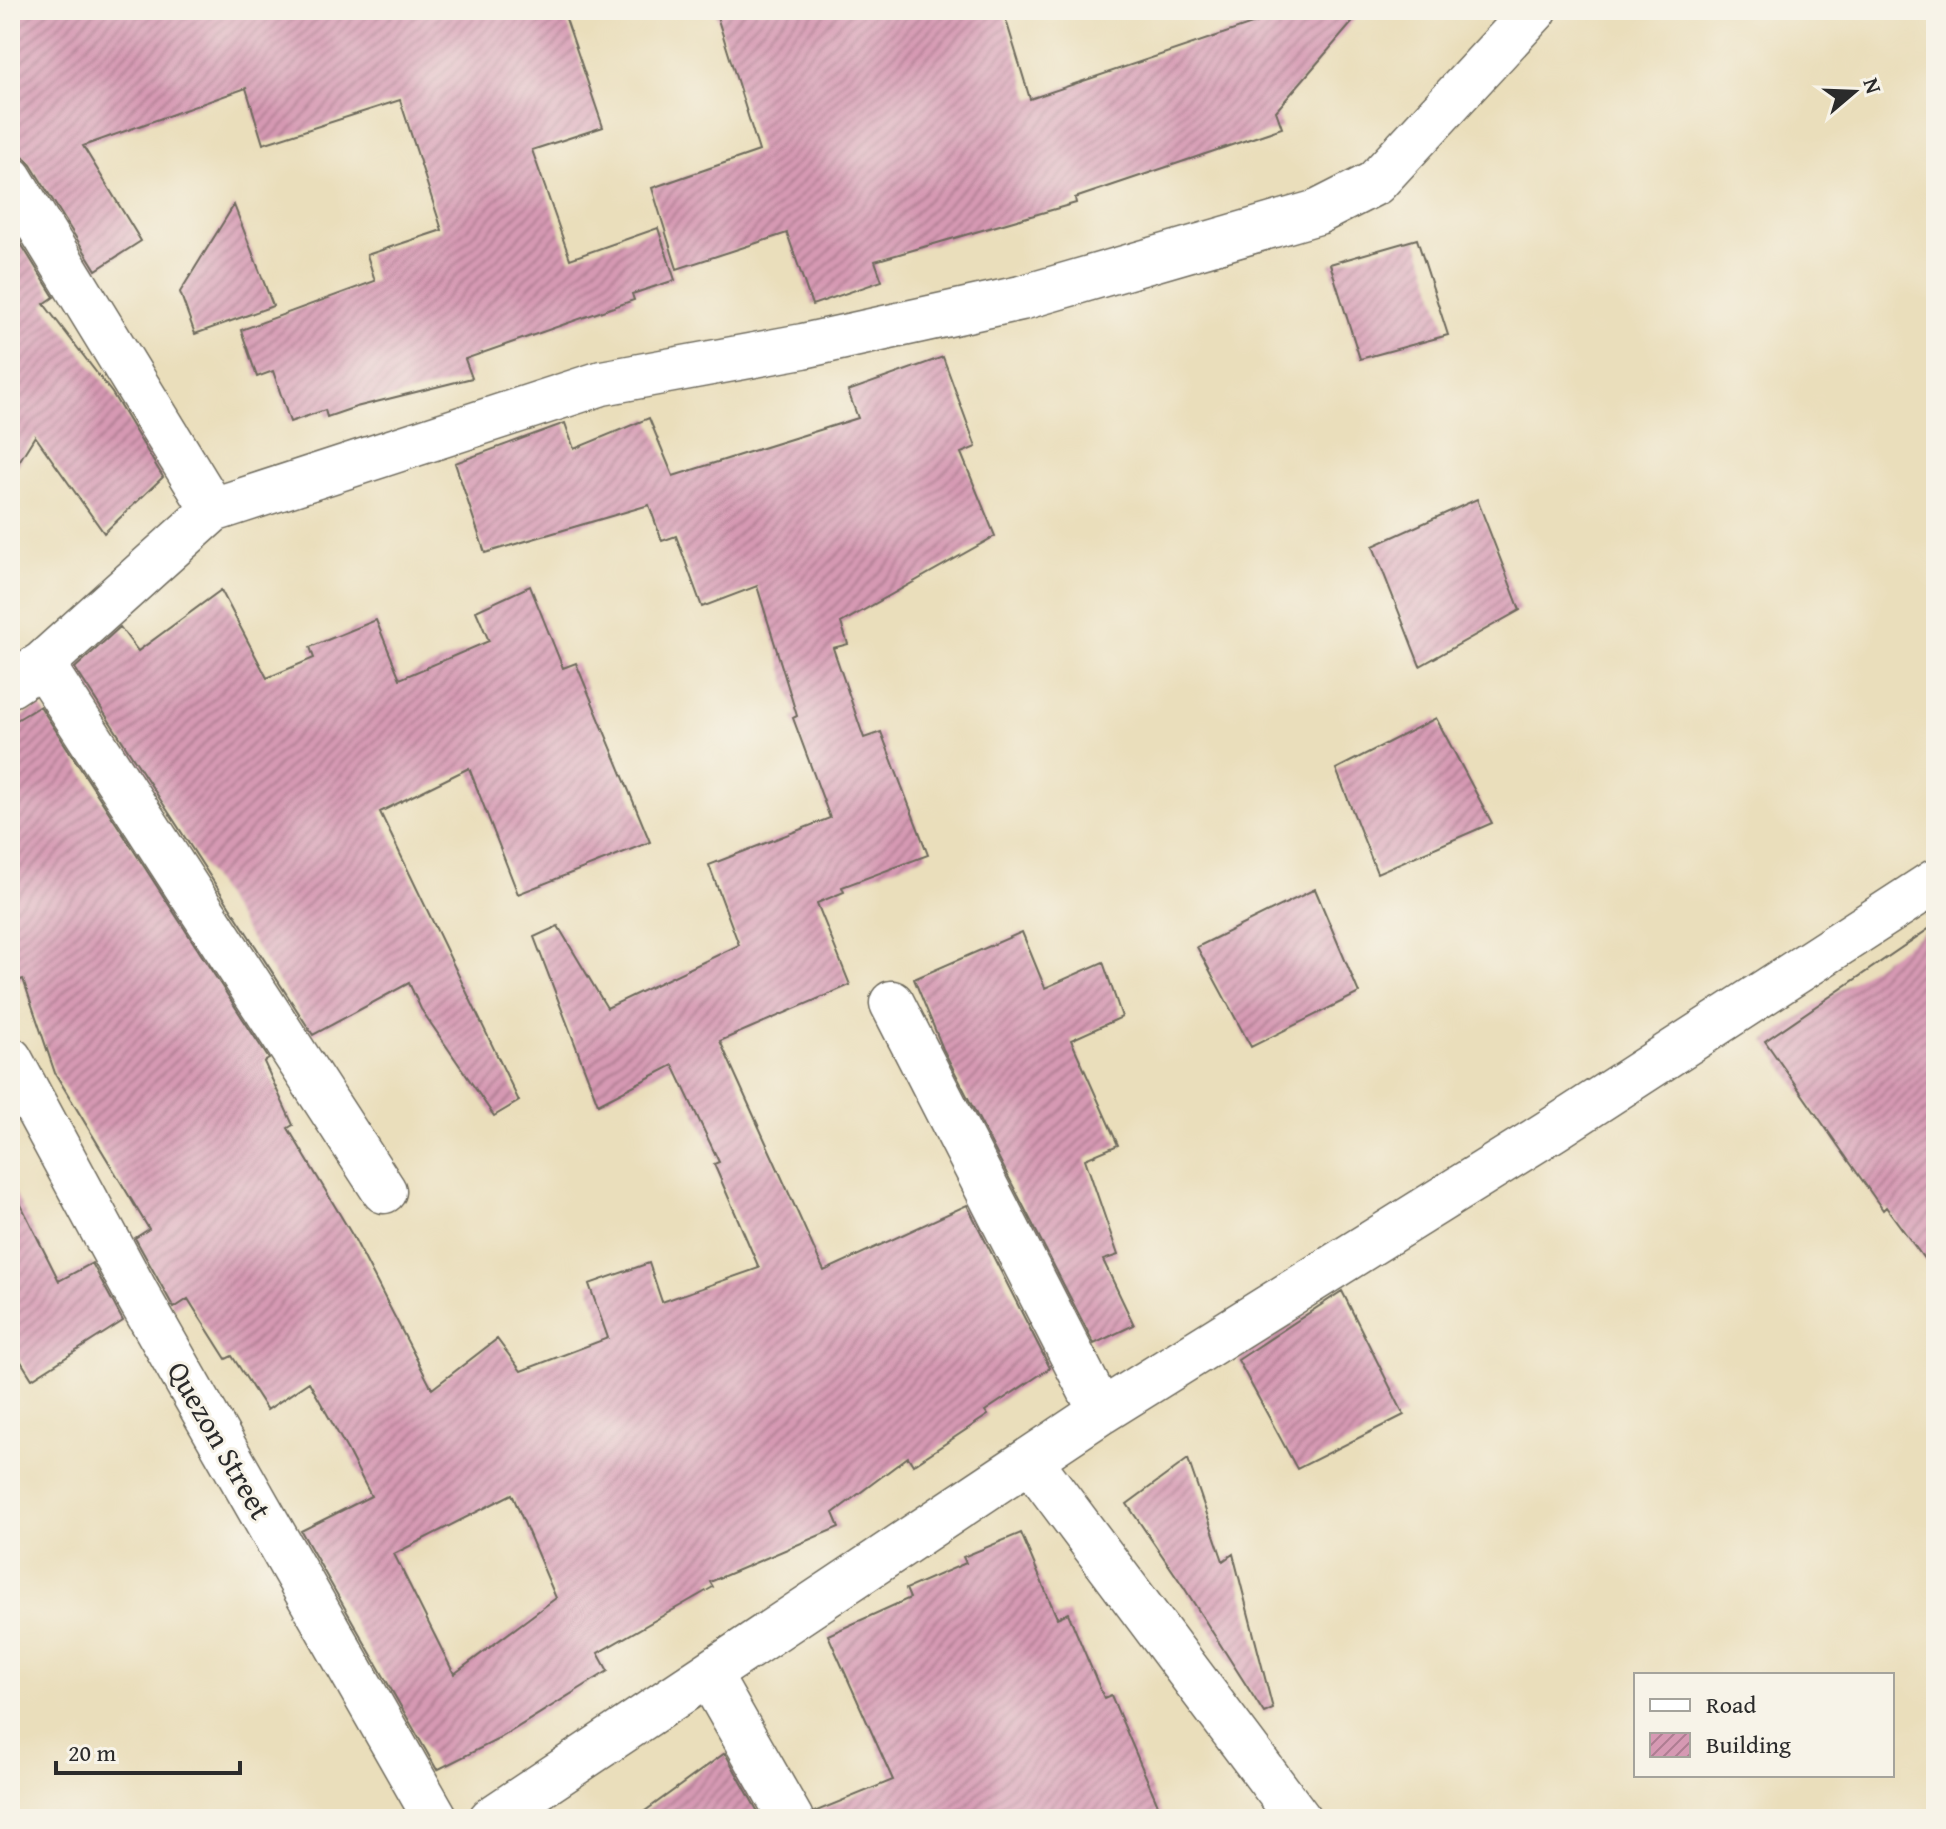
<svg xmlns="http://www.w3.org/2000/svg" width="1946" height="1829" viewBox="0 0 1946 1829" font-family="'Gentium Book Plus',serif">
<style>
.building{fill:url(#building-hatch);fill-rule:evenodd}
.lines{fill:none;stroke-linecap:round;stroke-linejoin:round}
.minor-casing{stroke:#6e6a5d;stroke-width:47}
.minor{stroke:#fff;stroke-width:44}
.labels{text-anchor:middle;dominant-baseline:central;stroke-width:6;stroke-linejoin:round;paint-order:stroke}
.street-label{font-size:30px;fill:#2b2b2b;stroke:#f7f3e8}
</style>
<defs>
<pattern id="building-hatch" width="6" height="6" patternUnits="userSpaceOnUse" patternTransform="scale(2)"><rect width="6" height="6" fill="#d699b3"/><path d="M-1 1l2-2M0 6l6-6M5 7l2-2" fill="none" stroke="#ae7d92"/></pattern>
</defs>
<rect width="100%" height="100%" fill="#f7f3e8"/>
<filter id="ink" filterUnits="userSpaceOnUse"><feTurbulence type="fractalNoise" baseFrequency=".0125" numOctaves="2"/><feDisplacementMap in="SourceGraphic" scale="16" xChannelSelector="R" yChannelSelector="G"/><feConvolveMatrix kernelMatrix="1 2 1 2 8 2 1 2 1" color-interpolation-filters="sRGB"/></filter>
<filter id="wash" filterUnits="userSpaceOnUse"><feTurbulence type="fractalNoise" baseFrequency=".006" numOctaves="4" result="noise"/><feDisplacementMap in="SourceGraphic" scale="32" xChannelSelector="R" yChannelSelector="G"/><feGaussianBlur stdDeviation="1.8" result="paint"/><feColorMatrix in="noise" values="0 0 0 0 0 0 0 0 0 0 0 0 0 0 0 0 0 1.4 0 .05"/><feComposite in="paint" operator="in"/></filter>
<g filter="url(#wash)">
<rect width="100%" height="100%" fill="#eadebb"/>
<g id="blocks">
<path class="building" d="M 10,10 L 563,10 L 603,127 L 532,150 L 570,259 L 658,228 L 675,280 L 632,294 L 634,300 L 465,359 L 472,378 L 356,407 L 327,417 L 325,410 L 290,422 L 273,371 L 257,377 L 241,330 L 375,281 L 367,255 L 442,230 L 400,100 L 263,144 L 246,88 L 83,146 L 141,241 L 96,270 L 31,165 L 23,156 L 10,153 Z
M 715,10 L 1003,10 L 1030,99 L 1279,15 L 1283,10 L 1363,10 L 1276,111 L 1282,128 L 1075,198 L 1076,203 L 875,261 L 882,281 L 812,305 L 787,233 L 677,269 L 652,188 L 759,151 Z
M 234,205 L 273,306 L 195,334 L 180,292 Z
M 10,226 L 54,297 L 44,304 L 112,393 L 163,477 L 104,533 L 35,436 L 10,476 Z
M 1417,239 L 1448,335 L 1360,359 L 1330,264 Z
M 943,357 L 976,447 L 961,453 L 995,536 L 841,623 L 848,644 L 833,648 L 864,738 L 881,732 L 928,855 L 842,887 L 844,892 L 817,903 L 850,985 L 720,1041 L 824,1271 L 967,1205 L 1050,1368 L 985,1411 L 988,1415 L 913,1465 L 908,1457 L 833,1513 L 839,1527 L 710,1582 L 713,1587 L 598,1653 L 608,1671 L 497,1740 L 437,1770 L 301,1531 L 371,1496 L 348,1451 L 309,1382 L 267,1410 L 232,1356 L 226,1359 L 188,1299 L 174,1308 L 135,1238 L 149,1229 L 55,1073 L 23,979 L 10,984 L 10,724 L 40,706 L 269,1059 L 264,1062 L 293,1125 L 288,1128 L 354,1238 L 432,1389 L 497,1339 L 521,1371 L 608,1338 L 589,1284 L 649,1263 L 662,1302 L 759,1268 L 714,1164 L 719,1162 L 673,1065 L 598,1104 L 534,937 L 558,926 L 607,1008 L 739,945 L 709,865 L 830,818 L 793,718 L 797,716 L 757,586 L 702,607 L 676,536 L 662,541 L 649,505 L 485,553 L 455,463 L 565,423 L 574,449 L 649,418 L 673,476 L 858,418 L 848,391 ZM 512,1494 L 556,1598 L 454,1674 L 394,1554 Z
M 1477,499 L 1520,610 L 1420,666 L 1373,546 Z
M 530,586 L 563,668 L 576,663 L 650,842 L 518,894 L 469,768 L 380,812 L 519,1101 L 494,1116 L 421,1009 L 409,983 L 313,1035 L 75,668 L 120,627 L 138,651 L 221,590 L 267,678 L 314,658 L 310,647 L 376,620 L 400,679 L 489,641 L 476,611 Z
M 1436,718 L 1492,823 L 1377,873 L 1336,769 Z
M 1315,889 L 1359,993 L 1251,1047 L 1197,947 Z
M 1936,924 L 1936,1275 L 1886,1207 L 1883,1210 L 1765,1041 Z
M 1022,932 L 1045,988 L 1103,962 L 1122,1017 L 1071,1040 L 1118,1145 L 1085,1159 L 1118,1255 L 1103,1260 L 1134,1325 L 1094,1344 L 943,1049 L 914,979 Z
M 10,1183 L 59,1281 L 92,1263 L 123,1321 L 32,1379 L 10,1344 Z
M 1342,1291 L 1404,1415 L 1297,1469 L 1238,1360 Z
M 1188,1459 L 1223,1561 L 1233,1554 L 1273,1709 L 1264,1713 L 1183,1586 L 1127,1504 Z
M 1021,1533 L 1057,1618 L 1068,1613 L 1104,1698 L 1111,1695 L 1164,1819 L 816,1819 L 814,1812 L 893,1780 L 828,1635 L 910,1598 L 906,1589 L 966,1563 L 963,1557 Z
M 725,1753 L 762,1819 L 634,1819 Z"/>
</g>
</g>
<g filter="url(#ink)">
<use href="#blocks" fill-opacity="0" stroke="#6e6a5d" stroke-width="2"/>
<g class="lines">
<g class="minor-casing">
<path id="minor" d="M 10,178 L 213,510
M 42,664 L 384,1191
M 10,685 L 42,664 L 213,510 L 602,383 L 803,346 L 1021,298 L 1318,212 L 1375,183 L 1535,10
M 892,1003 L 1101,1412
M 10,1059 L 138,1296 L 436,1819
M 1030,1460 L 1299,1819
M 709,1675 L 791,1819
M 491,1819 L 1101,1412 L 1554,1129 L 1936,881"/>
</g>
<use href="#minor" class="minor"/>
</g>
</g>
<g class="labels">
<g class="street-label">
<text transform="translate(220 1440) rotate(60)">Quezon Street</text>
</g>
</g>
<rect width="1946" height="1829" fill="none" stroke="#f7f3e8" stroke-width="40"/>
<rect x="1634" y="1673" width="260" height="104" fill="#f7f3e8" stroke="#a5a39c" stroke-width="2"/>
<rect x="1650" y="1699" width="40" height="12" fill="#ffffff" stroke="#a5a39c" stroke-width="2"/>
<text x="1706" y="1713" font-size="24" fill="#2b2b2b">Road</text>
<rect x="1650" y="1733" width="40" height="24" fill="url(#building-hatch)" stroke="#a5a39c" stroke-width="2"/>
<text x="1706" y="1753" font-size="24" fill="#2b2b2b">Building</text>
<g transform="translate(1854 92) rotate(71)" stroke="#f7f3e8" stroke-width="6" paint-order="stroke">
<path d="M0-6L14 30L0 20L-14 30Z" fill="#2b2b2b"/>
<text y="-12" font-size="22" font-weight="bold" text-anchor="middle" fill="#2b2b2b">N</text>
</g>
<path d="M56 1761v12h184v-12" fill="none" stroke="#2b2b2b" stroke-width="4"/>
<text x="68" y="1761" font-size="24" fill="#2b2b2b" stroke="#f7f3e8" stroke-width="6" paint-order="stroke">20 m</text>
</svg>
